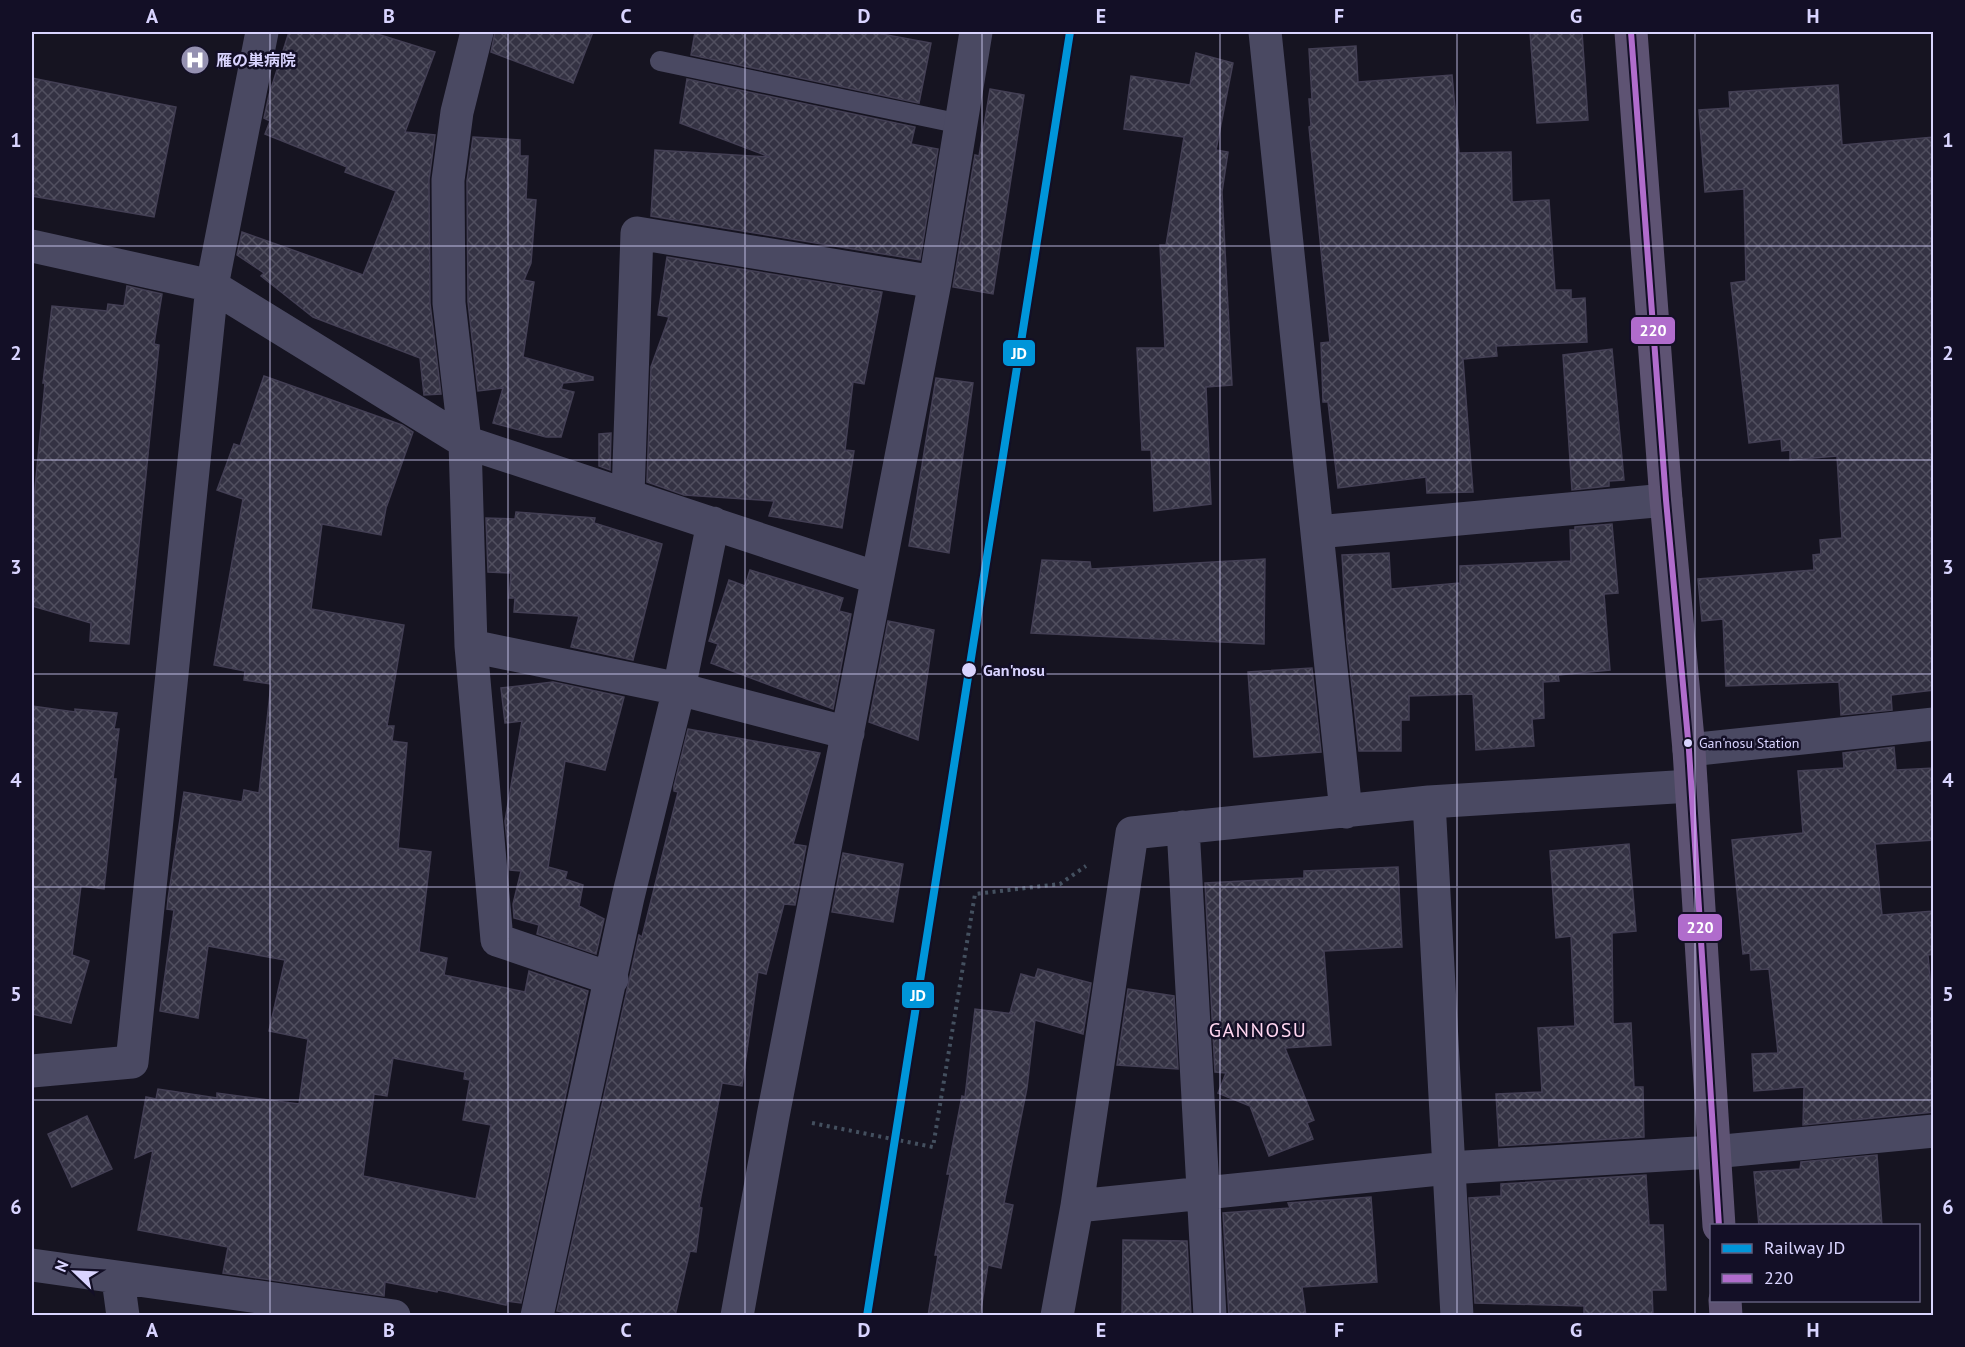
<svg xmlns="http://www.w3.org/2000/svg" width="1965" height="1347" viewBox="0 0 1965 1347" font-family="'PT Sans','Noto Sans JP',sans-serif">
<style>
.building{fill:url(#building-cross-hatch);stroke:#433f54;stroke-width:1.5;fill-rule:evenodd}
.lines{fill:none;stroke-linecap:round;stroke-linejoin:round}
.path{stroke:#44505f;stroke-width:4;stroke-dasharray:3 4.5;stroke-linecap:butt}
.service{stroke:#4a4962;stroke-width:20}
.minor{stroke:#4a4962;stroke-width:33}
.primary{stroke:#5e5373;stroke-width:33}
.bus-1-casing{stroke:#130f26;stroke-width:10}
.bus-1{stroke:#b06ccc;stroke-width:6}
.rail-1-casing{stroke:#130f26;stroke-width:12}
.rail-1{stroke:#0095d9;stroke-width:8}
.grid{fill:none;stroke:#d9d4ff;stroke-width:1.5;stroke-opacity:0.55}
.stop-dot{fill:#d9d4ff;stroke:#130f26;stroke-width:2}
.labels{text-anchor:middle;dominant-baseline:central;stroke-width:5;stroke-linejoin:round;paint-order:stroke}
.bus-label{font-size:14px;fill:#d9d4ff;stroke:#130f26;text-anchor:start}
.poi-label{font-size:16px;font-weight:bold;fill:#d9d4ff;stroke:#130f26;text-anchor:start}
.stop-label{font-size:16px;font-weight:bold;fill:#d9d4ff;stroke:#130f26;text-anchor:start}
.quarter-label{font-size:20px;letter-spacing:1.5px;fill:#ffd6f0;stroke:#130f26}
.line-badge{stroke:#130f26;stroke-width:2}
.badge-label{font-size:16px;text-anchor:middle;font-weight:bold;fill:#fff}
.neatline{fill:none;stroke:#d9d4ff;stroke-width:2}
.grid-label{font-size:20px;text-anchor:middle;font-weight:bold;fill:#d9d4ff}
</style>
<defs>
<pattern id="building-cross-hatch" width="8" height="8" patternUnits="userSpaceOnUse" patternTransform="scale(1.5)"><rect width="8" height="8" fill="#343243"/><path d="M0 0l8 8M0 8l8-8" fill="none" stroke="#514f5f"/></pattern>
</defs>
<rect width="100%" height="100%" fill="#161421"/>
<path class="building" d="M 289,32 L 371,32 L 435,52 L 405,132 L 435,135 L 429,180 L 430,303 L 441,394 L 424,395 L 420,358 L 313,317 L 261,276 L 264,273 L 237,255 L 242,232 L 363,275 L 396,191 L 345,172 L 347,167 L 265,134 L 270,121 L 264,118 L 269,95 Z
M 495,32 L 593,32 L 573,83 L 491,52 Z
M 695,32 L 871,32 L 931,43 L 919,103 L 691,55 Z
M 1530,32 L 1582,32 L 1588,120 L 1537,123 Z
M 1356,46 L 1358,82 L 1452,75 L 1459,153 L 1511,152 L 1512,202 L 1549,200 L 1555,290 L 1571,290 L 1571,299 L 1585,298 L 1587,342 L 1496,346 L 1497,356 L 1463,359 L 1473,492 L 1427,493 L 1426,477 L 1338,488 L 1328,402 L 1323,402 L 1321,343 L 1330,342 L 1309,127 L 1311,126 L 1309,99 L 1312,99 L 1309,49 Z
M 1196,53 L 1233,63 L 1216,150 L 1228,152 L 1222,192 L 1232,385 L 1206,387 L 1211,504 L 1154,511 L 1151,450 L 1142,450 L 1137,348 L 1165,348 L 1160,245 L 1166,245 L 1184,137 L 1124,129 L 1131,76 L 1190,85 Z
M 32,78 L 176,107 L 154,217 L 32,196 Z
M 687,79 L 915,127 L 911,144 L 938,149 L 920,260 L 651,216 L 655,150 L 770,157 L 680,123 Z
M 1838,85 L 1842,145 L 1934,137 L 1934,690 L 1891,695 L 1892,710 L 1841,715 L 1839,682 L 1726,686 L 1723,619 L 1702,621 L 1698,579 L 1814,570 L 1813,555 L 1821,554 L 1820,540 L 1842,538 L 1837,456 L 1790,460 L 1790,450 L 1782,451 L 1781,439 L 1749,443 L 1731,283 L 1746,281 L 1744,189 L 1705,192 L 1699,110 L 1730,108 L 1729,92 Z
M 990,89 L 1024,95 L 993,294 L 953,287 L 975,155 L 979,156 Z
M 473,137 L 520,140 L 520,156 L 528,156 L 526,199 L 536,200 L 531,263 L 524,280 L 534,282 L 523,357 L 593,377 L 593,380 L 563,383 L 561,389 L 574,392 L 561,437 L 546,437 L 493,423 L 503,388 L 478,391 L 468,302 L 467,181 Z
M 667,257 L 882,292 L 864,384 L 853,382 L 845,450 L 854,451 L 842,528 L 769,516 L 774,501 L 684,495 L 647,482 L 651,367 L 669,317 L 658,315 Z
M 127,286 L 162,294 L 154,344 L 159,345 L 129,644 L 90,641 L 91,623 L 32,606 L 32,520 L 45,383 L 43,383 L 52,306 L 107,311 L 108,304 L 124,306 Z
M 1612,349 L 1624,480 L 1609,481 L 1609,486 L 1572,490 L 1563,355 Z
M 264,376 L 402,425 L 413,432 L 386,508 L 381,535 L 322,524 L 311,609 L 404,625 L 387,726 L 394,726 L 392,741 L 407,743 L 398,848 L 431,852 L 419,952 L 447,958 L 444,975 L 525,992 L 529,971 L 588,991 L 521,1303 L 507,1301 L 506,1305 L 438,1290 L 437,1292 L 385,1282 L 384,1296 L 223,1273 L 228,1247 L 138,1230 L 153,1150 L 135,1158 L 146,1097 L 156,1099 L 158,1089 L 217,1098 L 217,1093 L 299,1104 L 308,1039 L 269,1031 L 285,960 L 208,946 L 198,1018 L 160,1011 L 174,910 L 167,909 L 168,899 L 184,792 L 242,802 L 244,790 L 259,793 L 271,684 L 244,680 L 245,671 L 214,665 L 243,499 L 217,490 L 234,444 L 240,446 ZM 393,1058 L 465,1072 L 464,1079 L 470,1080 L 463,1120 L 491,1125 L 476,1199 L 363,1176 L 374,1094 L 387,1096 Z
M 936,378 L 973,383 L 949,553 L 909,546 Z
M 611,433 L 610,470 L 599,466 L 599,434 Z
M 516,512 L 595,518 L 594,523 L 662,544 L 633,660 L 571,647 L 579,616 L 514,612 L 515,598 L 509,598 L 511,573 L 488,572 L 486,518 L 515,519 Z
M 1612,524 L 1618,593 L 1604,594 L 1610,670 L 1558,675 L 1559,681 L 1543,682 L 1544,718 L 1532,719 L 1534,746 L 1476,750 L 1473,694 L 1409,696 L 1409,720 L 1401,720 L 1401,751 L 1359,751 L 1347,641 L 1342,555 L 1389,553 L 1391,589 L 1460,583 L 1460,566 L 1571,561 L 1570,530 L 1575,530 L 1575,527 Z
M 1265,559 L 1264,644 L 1031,633 L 1042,560 L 1090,562 L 1091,569 Z
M 750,570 L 843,598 L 839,611 L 851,614 L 833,709 L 711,663 L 718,644 L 709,641 L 729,580 L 745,586 Z
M 888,621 L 934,630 L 918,740 L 869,722 Z
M 1312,668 L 1321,752 L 1254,757 L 1248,672 Z
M 553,682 L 624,697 L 605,770 L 565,761 L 548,867 L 567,872 L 565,879 L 583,885 L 579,906 L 604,919 L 596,954 L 537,934 L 539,925 L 514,918 L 513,904 L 521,871 L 510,870 L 505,821 L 522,721 L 505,723 L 501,688 Z
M 32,706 L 75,712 L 75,709 L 117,713 L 114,729 L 119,729 L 113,779 L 116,779 L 104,889 L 81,886 L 72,955 L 89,961 L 71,1023 L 32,1014 Z
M 688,729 L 820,753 L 793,844 L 806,846 L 795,905 L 784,904 L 766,974 L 758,972 L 742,1086 L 722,1083 L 699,1207 L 702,1208 L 696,1252 L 690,1251 L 675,1316 L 582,1316 L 557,1311 L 639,935 L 642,937 L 678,792 L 674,791 L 674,786 Z
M 1894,747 L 1896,770 L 1934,768 L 1934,840 L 1875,844 L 1882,915 L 1934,911 L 1934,954 L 1928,955 L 1934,1022 L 1934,1112 L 1803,1125 L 1804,1087 L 1754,1091 L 1752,1054 L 1778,1053 L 1769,969 L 1751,970 L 1750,953 L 1743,954 L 1732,840 L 1803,833 L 1798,771 L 1844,768 L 1843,753 Z
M 1629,844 L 1636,931 L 1612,933 L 1613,1024 L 1631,1023 L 1634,1087 L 1643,1087 L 1644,1137 L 1499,1146 L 1496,1094 L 1542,1092 L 1538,1028 L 1575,1026 L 1571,936 L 1556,938 L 1550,851 Z
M 843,853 L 903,864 L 893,922 L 832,912 Z
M 1398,867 L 1402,947 L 1324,951 L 1331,1045 L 1285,1048 L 1314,1120 L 1307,1123 L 1313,1139 L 1269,1156 L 1250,1106 L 1218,1093 L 1226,1073 L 1215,1072 L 1205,883 L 1304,878 L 1304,871 Z
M 1038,969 L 1091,983 L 1083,1034 L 1035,1020 L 1027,1088 L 1004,1203 L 1013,1205 L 1001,1268 L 988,1265 L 980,1316 L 928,1316 L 938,1255 L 935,1255 L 950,1174 L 947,1174 L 962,1096 L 965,1097 L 975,1009 L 1014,1014 L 1010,1013 L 1021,974 L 1035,978 Z
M 1128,989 L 1174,996 L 1178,1069 L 1117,1065 Z
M 87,1116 L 112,1169 L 72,1187 L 48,1134 Z
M 1877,1155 L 1882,1226 L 1759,1226 L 1754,1172 L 1800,1169 L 1801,1162 Z
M 1646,1175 L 1649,1225 L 1663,1225 L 1666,1290 L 1652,1290 L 1653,1316 L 1584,1316 L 1584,1306 L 1475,1303 L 1469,1198 L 1501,1196 L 1501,1184 Z
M 1371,1197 L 1377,1282 L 1302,1287 L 1306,1316 L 1229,1316 L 1223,1213 L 1290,1208 L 1288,1203 Z
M 1123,1240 L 1187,1241 L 1191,1316 L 1122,1316 Z"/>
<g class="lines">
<path class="path" d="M 812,1123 L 933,1147 L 975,894 L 1060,884 L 1086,866"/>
<path class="service" d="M 660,61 L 961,124"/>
<path class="minor" d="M 477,32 L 457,112 L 448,180 L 449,303 L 465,442 L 471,646 L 497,940 L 612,979
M 1265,32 L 1346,812
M 32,246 L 212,286 L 465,442 L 877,578
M 628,495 L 637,233 L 935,282
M 1317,532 L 1666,500
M 471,646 L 679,689 L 848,733
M 1689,750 L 1934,724
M 1429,802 L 1457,1316
M 1183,827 L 1210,1316
M 32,1071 L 132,1062 L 212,286 L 262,32
M 1077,1206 L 1449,1168 L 1713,1152 L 1934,1131
M 32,1265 L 394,1316
M 118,1279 L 123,1316
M 537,1316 L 628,897 L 679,689 L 713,523
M 737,1316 L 773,1116 L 935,282 L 976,32
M 1057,1316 L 1077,1206 L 1132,833 L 1429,802 L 1691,786"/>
<path class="primary" d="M 1631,32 L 1666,500 L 1689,750 L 1719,1226
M 1725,1300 L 1726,1316"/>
<g class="bus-1-casing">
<path id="bus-1" d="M 1631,32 L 1666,500 L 1689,750 L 1719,1226"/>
</g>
<use href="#bus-1" class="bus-1"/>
<g class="rail-1-casing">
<path id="rail-1" d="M 867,1316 L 1070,32"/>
</g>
<use href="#rail-1" class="rail-1"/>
</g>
<path class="grid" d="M 270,32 L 270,1316M 508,32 L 508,1316M 745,32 L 745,1316M 982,32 L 982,1316M 1220,32 L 1220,1316M 1457,32 L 1457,1316M 1695,32 L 1695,1316M 32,246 L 1934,246M 32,460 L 1934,460M 32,674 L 1934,674M 32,887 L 1934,887M 32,1100 L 1934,1100"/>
<defs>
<g id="hospital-disc" transform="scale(1.5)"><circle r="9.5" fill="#9591b1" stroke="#130f26"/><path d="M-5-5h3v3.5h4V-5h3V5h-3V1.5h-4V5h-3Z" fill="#fff"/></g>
</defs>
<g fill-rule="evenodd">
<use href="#hospital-disc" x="195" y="60"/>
</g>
<g class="stop-dot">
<circle cx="969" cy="670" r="8"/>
<circle cx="1688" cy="743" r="5"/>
</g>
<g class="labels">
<g class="bus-label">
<text x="1699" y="743">Gan'nosu Station</text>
</g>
<g class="poi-label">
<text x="216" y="60">雁の巣病院</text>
</g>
<g class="stop-label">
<text x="983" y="670">Gan'nosu</text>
</g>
<g class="quarter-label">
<text x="1258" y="1030">GANNOSU</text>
</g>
</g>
<g class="line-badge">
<rect x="1630" y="316" width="46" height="29" rx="6" fill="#b06ccc"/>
<rect x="1002" y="339" width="34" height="28" rx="6" fill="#0095d9"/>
<rect x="1677" y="913" width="46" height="29" rx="6" fill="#b06ccc"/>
<rect x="901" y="981" width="34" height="28" rx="6" fill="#0095d9"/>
</g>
<g class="badge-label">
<text x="1653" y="336">220</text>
<text x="1019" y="359">JD</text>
<text x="1700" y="933">220</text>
<text x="918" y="1001">JD</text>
</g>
<rect width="1965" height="1347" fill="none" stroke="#130f26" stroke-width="66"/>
<rect x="1710" y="1224" width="210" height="78" fill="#130f26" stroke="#625e7d" stroke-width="1.5"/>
<rect x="1722" y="1244" width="30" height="9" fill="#0095d9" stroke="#625e7d" stroke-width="1.5"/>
<text x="1764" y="1254" font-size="18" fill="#d9d4ff">Railway JD</text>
<rect x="1722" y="1274" width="30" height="9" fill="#b06ccc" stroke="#625e7d" stroke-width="1.5"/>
<text x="1764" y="1284" font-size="18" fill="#d9d4ff">220</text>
<g transform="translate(75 1272) rotate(293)" stroke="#130f26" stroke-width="4.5" paint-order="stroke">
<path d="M0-4.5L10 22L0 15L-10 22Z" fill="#d9d4ff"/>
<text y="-9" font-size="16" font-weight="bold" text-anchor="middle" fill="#d9d4ff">N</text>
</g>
<rect x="33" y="33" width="1899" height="1281" class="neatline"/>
<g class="grid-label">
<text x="152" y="23">A</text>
<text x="389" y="23">B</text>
<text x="626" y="23">C</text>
<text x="864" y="23">D</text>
<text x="1101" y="23">E</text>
<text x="1339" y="23">F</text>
<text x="1576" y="23">G</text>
<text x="1813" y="23">H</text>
<text x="16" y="147">1</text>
<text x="1948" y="147">1</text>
<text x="16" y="360">2</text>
<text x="1948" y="360">2</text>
<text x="16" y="574">3</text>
<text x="1948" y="574">3</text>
<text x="16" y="787">4</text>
<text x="1948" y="787">4</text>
<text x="16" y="1001">5</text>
<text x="1948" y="1001">5</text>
<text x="16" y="1214">6</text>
<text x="1948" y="1214">6</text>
<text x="152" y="1337">A</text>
<text x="389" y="1337">B</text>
<text x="626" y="1337">C</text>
<text x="864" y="1337">D</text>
<text x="1101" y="1337">E</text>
<text x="1339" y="1337">F</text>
<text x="1576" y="1337">G</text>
<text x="1813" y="1337">H</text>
</g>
</svg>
